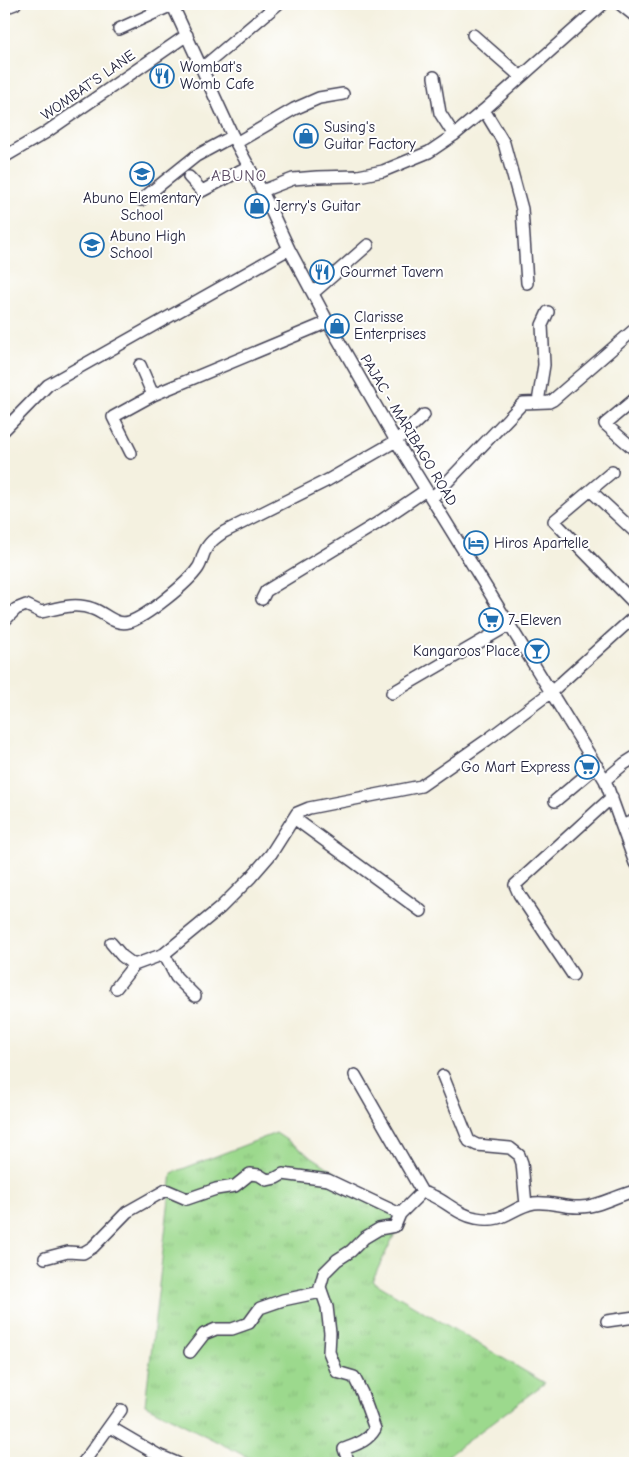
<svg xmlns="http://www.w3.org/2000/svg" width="639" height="1467" viewBox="0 0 639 1467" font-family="'Comic Neue',sans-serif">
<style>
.grass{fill:url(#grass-tufts);stroke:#5f7e64}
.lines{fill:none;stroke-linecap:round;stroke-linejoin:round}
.minor-casing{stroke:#424154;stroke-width:14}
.minor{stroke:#fff;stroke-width:11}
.labels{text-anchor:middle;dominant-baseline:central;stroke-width:4;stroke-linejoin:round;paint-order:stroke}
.poi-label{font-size:15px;fill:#22223b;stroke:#fff;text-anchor:start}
.street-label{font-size:15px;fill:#22223b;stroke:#fff}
.neighbourhood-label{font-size:16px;letter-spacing:1px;fill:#5c4b63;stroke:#fff}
</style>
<defs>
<pattern id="grass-tufts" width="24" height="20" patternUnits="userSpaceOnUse" patternTransform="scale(1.25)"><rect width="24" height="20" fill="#9cd98d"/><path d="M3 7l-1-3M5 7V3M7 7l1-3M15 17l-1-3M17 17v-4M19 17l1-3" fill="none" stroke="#86ba7b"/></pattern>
</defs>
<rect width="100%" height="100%" fill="#fff"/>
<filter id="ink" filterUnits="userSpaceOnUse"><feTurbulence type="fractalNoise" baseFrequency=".02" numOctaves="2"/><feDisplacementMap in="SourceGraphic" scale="10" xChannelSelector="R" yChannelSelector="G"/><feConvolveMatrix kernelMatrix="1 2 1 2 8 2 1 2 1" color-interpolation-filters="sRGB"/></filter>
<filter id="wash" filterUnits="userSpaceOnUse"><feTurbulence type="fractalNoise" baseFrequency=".0096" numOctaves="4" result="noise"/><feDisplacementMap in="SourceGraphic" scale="20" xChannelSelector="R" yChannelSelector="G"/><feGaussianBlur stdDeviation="1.12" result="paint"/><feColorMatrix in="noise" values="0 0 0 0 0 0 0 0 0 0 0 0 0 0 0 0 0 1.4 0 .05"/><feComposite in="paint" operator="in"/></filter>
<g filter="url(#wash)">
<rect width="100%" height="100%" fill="#f4f1e0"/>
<path class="grass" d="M 276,1133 L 403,1217 L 372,1281 L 545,1383 L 438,1463 L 259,1463 L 145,1405 L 172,1173 Z"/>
</g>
<g filter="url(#ink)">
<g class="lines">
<g class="minor-casing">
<path id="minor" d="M 172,4 L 236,143 L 262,191 L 289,249 L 328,322 L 396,441 L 605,780 L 635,863
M 620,4 L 635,16
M 4,8 L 15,4
M 119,29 L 172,5
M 473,35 L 521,77
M 202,68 L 278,4
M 434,77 L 440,113 L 454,135
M 484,110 L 504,143 L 522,209 L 527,283
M 236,143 L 294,109 L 319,98 L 343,94
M 4,157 L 45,133 L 187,35
M 189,177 L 202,191 L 249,166
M 262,191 L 293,179 L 317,177 L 358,176 L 383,171 L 429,152 L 454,135 L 484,110 L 603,4
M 141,200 L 196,156 L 233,136
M 313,293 L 368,245
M 140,365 L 153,395
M 635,399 L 605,424 L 635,450
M 538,402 L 544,365 L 542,325 L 548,312
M 4,430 L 48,385 L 289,249
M 131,453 L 113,417 L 153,395 L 328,322
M 612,472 L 554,521 L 635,604
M 591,491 L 635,532
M 432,498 L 523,403 L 549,402 L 553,400 L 635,329
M 262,599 L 266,591 L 376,524 L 426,490
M 4,621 L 16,609 L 26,605 L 41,612 C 59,608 75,602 93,609 C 105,613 115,626 129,622 C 146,617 188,583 198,568 C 201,564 202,558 204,553 C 208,543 215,538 224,532 L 328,480 L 396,441 L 424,415
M 392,693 L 509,625
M 605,780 L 624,764 L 635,757
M 555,801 L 597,766
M 294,818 L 421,911
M 622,826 L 635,820
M 111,943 L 122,956 L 134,965
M 164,954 L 176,977 L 195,996
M 573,975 L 519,894 L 515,885 L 612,797
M 116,988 L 134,965 L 164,954 L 220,908 L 251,877 L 271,854 L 297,813 L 309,808 L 421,786 L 487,740 L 551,692 L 635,616
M 355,1075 L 422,1192 C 442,1196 454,1214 476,1218 C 505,1224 511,1207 534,1203 C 550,1201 565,1208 580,1207 C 599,1207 617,1195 635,1191
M 443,1076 L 469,1141 L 477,1145 L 510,1148 L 519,1155 L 522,1163 L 526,1205
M 45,1258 L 68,1252 L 83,1253 L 93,1247 L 127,1212 L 166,1190 L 187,1199 L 216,1189 L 235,1186 L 250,1174 L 259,1175 L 267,1180 L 276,1178 L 283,1174 L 328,1180 L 400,1214 L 422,1192
M 607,1321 L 635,1317
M 190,1352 L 204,1334 L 216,1329 L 232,1329 L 249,1323 L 260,1308 L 283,1300 L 321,1292
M 110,1427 L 158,1455 L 177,1463
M 83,1463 L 121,1410
M 349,1463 L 344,1449 C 357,1444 368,1441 375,1429 L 362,1393 L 354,1377 L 337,1372 L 329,1352 L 330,1333 L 327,1307 L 320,1287 L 324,1273 L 337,1260 L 351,1251 L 364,1238 L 379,1229 L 395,1226 L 400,1214"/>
</g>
<use href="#minor" class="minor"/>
</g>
</g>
<defs>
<g id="restaurant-ring" transform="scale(1.25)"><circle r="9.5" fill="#fff" stroke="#1f6fb2" stroke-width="1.5"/><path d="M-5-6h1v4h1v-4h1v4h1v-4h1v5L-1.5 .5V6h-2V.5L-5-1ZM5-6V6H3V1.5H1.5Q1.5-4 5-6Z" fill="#1f6fb2"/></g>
<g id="shop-ring" transform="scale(1.25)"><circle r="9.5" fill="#fff" stroke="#1f6fb2" stroke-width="1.5"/><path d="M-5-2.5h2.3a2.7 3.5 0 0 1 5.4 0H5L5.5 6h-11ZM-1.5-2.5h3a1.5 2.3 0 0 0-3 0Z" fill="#1f6fb2"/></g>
<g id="school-ring" transform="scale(1.25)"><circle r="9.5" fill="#fff" stroke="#1f6fb2" stroke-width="1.5"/><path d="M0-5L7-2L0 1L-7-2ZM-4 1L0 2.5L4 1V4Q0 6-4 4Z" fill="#1f6fb2"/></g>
<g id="hotel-ring" transform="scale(1.25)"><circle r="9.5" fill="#fff" stroke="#1f6fb2" stroke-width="1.5"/><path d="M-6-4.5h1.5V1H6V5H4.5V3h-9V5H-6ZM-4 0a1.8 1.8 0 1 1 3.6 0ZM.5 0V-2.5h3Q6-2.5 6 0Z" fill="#1f6fb2"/></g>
<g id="supermarket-ring" transform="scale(1.25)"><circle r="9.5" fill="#fff" stroke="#1f6fb2" stroke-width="1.5"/><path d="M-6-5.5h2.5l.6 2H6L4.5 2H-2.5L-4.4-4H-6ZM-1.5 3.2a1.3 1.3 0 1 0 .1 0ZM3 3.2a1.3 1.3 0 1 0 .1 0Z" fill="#1f6fb2"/></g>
<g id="bar-ring" transform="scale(1.25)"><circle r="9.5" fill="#fff" stroke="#1f6fb2" stroke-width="1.5"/><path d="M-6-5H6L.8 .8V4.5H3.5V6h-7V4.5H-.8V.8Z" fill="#1f6fb2"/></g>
</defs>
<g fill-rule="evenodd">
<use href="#restaurant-ring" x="162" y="76"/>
<use href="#shop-ring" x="306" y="136"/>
<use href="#school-ring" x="142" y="174"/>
<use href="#shop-ring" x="257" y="206"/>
<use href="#school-ring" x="92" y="245"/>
<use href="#restaurant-ring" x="322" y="272"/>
<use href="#shop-ring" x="337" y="326"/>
<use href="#hotel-ring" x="476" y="543"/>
<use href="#supermarket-ring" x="491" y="620"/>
<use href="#bar-ring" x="537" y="651"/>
<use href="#supermarket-ring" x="587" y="767"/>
</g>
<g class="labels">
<g class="poi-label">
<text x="180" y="67">Wombat's<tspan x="180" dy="17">Womb Cafe</tspan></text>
<text x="324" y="127">Susing's<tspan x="324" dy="17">Guitar Factory</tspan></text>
<text x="142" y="198" text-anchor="middle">Abuno Elementary<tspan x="142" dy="17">School</tspan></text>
<text x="274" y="206">Jerry's Guitar</text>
<text x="110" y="236">Abuno High<tspan x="110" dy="17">School</tspan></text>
<text x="340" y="272">Gourmet Tavern</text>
<text x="354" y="317">Clarisse<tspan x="354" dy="17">Enterprises</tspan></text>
<text x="494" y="543">Hiros Apartelle</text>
<text x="508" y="620">7-Eleven</text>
<text x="520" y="651" text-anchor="end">Kangaroos Place</text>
<text x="570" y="767" text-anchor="end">Go Mart Express</text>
</g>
<g class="street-label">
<text transform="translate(88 85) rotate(-35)">WOMBAT'S LANE</text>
<text transform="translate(409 430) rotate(59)">PAJAC - MARIBAGO ROAD</text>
</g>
<g class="neighbourhood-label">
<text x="239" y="176">ABUNO</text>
</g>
</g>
<rect width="639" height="1467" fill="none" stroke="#fff" stroke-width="20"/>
</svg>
